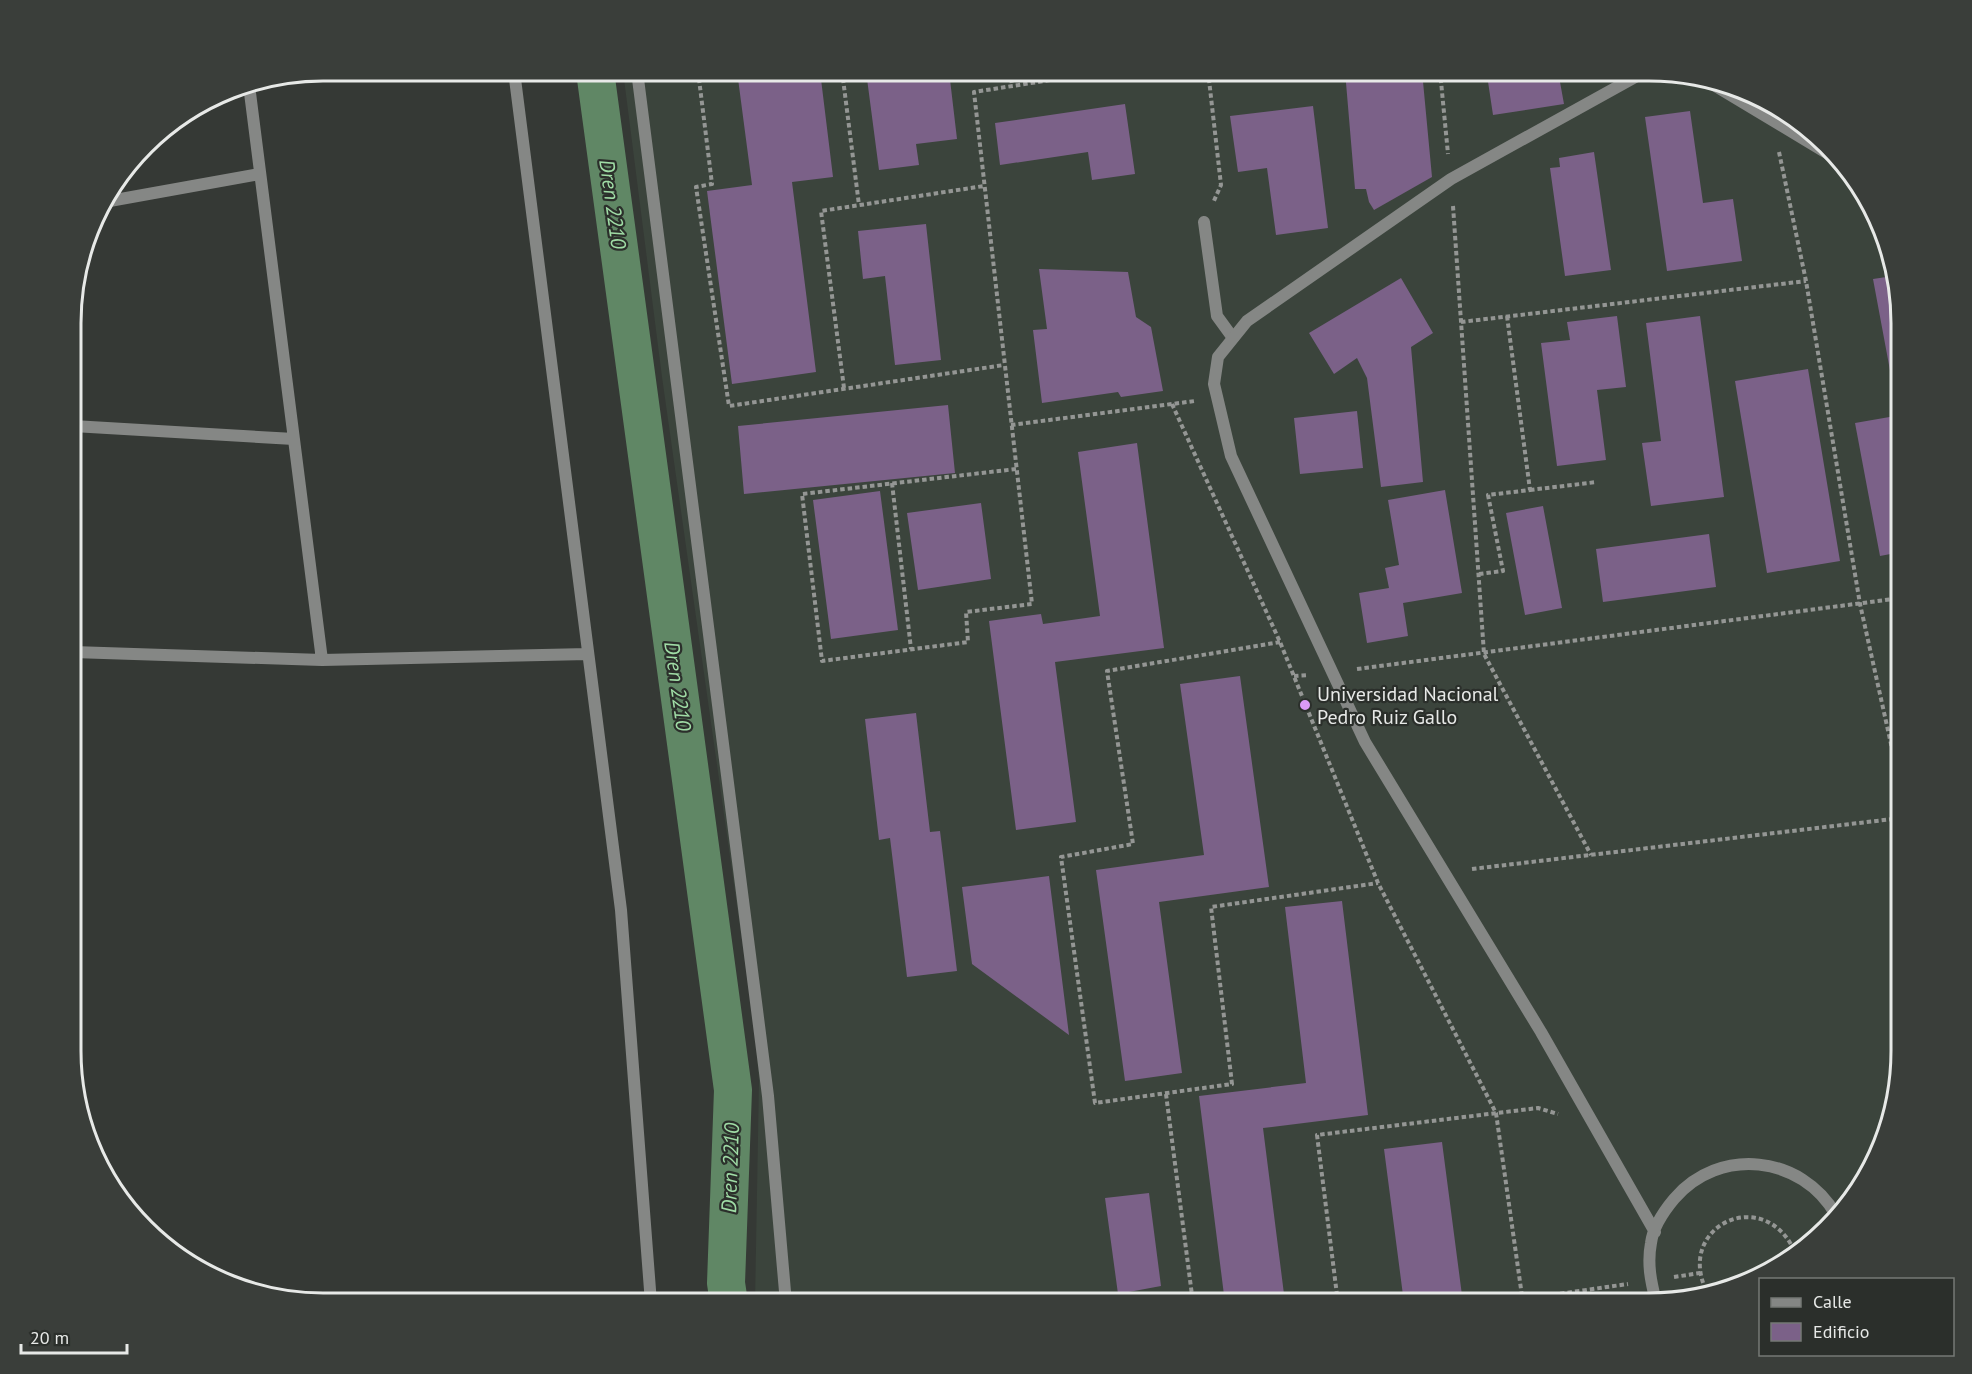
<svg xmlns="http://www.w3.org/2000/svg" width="1972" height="1374" viewBox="0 0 1972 1374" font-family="'PT Sans',sans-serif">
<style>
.built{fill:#3b443c}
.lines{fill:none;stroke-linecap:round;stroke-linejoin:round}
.canal{stroke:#608765;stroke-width:38}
.building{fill:#7b6188}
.path{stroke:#949694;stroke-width:4;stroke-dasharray:4.5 3;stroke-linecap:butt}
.lane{stroke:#858785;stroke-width:12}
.street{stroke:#858785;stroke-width:12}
.poi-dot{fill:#da9af7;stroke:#2b2f2b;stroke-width:2}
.labels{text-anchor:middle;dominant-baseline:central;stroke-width:4.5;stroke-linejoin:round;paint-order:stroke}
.poi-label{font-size:20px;fill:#e7e9e7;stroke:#2b2f2b;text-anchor:start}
.water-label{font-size:21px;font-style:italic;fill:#a0dda6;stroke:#2b2f2b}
.rim{fill:none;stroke:#e7e9e7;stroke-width:3}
</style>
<rect width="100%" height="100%" fill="#353935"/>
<path class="built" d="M 623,71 L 1665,71 L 1730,84 L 1802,123 L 1875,211 L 1901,307 L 1901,1067 L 1888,1132 L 1849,1204 L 1761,1277 L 1649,1303 L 755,1303 L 759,1081 L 755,1033 L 662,377 Z"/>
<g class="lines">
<path class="canal" d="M 595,71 L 733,1090 L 726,1283 L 729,1303"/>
</g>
<path class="building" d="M 737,71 L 820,71 L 833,177 L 792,182 L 816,372 L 732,384 L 707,191 L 752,185 Z
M 866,71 L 949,71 L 957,139 L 916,144 L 919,165 L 879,170 Z
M 1345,71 L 1422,71 L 1432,177 L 1374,210 L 1369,202 L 1366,189 L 1355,189 Z
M 1499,71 L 1558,71 L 1564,104 L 1493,115 L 1487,75 L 1500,74 Z
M 1125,104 L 1135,174 L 1092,180 L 1088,152 L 1000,165 L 995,123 Z
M 1313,106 L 1328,228 L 1276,235 L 1267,168 L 1238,172 L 1230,116 Z
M 1690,111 L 1703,203 L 1733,199 L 1742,261 L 1667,271 L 1645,117 Z
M 1594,152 L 1611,270 L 1565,276 L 1550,168 L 1560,167 L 1559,158 Z
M 926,224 L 941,360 L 895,365 L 885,276 L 863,279 L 858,231 Z
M 1039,269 L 1128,272 L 1136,317 L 1151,327 L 1163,391 L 1121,397 L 1118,392 L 1042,403 L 1033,330 L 1047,329 Z
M 1893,276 L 1901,307 L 1901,407 L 1897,408 L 1873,279 Z
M 1401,278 L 1433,333 L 1411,347 L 1423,482 L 1381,487 L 1367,378 L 1357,358 L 1334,374 L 1309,333 Z
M 1617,316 L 1626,387 L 1597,390 L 1606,460 L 1557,466 L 1541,343 L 1570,340 L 1567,322 Z
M 1700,316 L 1724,497 L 1651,506 L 1642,443 L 1661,441 L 1646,323 Z
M 1808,369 L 1840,561 L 1767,573 L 1735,381 Z
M 948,405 L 955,473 L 744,494 L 738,426 Z
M 1357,411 L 1363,468 L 1300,474 L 1294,418 Z
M 1901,415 L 1901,552 L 1880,556 L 1855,423 Z
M 1137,443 L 1164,648 L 1055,662 L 1076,822 L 1016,830 L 989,621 L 1041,614 L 1043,624 L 1100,616 L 1078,452 Z
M 1445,490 L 1462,593 L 1403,603 L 1408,636 L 1367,643 L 1359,593 L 1389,588 L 1385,568 L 1399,565 L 1388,500 Z
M 880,491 L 898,630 L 831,639 L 813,500 Z
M 981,503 L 991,579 L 918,590 L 907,513 Z
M 1543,506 L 1562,608 L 1525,615 L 1506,513 Z
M 1709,534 L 1716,587 L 1603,602 L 1596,549 Z
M 1240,676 L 1269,887 L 1159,902 L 1182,1073 L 1125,1081 L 1096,870 L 1204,855 L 1180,684 Z
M 916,713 L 930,832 L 940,831 L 957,971 L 907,977 L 890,838 L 879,840 L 865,719 Z
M 1049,876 L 1069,1035 L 972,964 L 962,887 Z
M 1342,901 L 1368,1115 L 1263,1128 L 1285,1302 L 1225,1303 L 1199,1096 L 1306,1083 L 1285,907 Z
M 1442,1142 L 1463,1303 L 1404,1303 L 1384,1149 Z
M 1149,1193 L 1161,1286 L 1118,1294 L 1105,1198 Z"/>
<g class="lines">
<path class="path" d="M 698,71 L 712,184 L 696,187 L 729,406 L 1004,365
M 842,71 L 859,205
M 1010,71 L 1012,85
M 1208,71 L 1221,185 L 1213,203
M 1440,71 L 1448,154
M 1779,152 L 1806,281 L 1860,604 L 1901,789
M 1453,206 L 1484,654 L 1591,855
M 1461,322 L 1806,281
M 844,388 L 821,211 L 984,186
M 1172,404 L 1280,642 L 1378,883 L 1496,1113 L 1523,1303
M 1011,425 L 1195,401
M 1016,469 L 802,494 L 822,661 L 968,642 L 966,612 L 1032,604 L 974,92 L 1108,71
M 892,483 L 911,649
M 1530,490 L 1597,482
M 1479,574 L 1503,571 L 1488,495 L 1530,490 L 1507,316
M 1280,642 L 1107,671 L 1133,844 L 1061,857 L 1095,1103 L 1232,1084 L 1211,907 L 1378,883
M 1357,669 L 1901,598
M 1294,676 L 1308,675
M 1472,869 L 1901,818
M 1166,1094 L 1193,1303
M 1674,1277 L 1700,1273
M 1706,1290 C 1676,1226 1763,1185 1794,1250
M 1523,1299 L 1628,1284
M 1338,1303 L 1317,1135 L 1538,1108 L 1558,1114"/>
<path class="lane" d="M 1204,222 L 1217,316 L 1233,338"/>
<path class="street" d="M 514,71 L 621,910 L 651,1303
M 637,71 L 768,1096 L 786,1303
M 1646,71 L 1451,179 L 1247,321 L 1218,357 L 1214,384 L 1231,456 L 1365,742 L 1541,1032 L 1655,1232
M 1704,79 L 1827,153
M 249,85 L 322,660
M 104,202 L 260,174
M 73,426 L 294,439
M 73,652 L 322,660 L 588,654
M 1656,1302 C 1651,1282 1647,1264 1651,1243 C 1653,1227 1664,1211 1674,1199 C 1719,1146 1802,1155 1836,1215"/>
</g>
<circle class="poi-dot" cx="1305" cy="705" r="6"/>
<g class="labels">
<g class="poi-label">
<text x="1317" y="694">Universidad Nacional<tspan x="1317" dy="23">Pedro Ruiz Gallo</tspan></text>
</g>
<g class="water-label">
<text transform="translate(613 204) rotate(82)">Dren 2210</text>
<text transform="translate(678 686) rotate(82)">Dren 2210</text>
<text transform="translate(730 1168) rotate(-88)">Dren 2210</text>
</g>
</g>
<path d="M0 0H1972V1374H0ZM323 81H1649A242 242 0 0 1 1891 323V1051A242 242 0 0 1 1649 1293H323A242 242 0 0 1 81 1051V323A242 242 0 0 1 323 81Z" fill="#3a3e3a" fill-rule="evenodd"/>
<path class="rim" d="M323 81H1649A242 242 0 0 1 1891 323V1051A242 242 0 0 1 1649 1293H323A242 242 0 0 1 81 1051V323A242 242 0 0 1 323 81Z"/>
<rect x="1759" y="1278" width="195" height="78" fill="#2b2f2b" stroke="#767976" stroke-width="1.5"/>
<rect x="1771" y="1298" width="30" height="9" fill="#858785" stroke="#767976" stroke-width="1.5"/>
<text x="1813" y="1308" font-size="18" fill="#e7e9e7">Calle</text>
<rect x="1771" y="1323" width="30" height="18" fill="#7b6188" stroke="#767976" stroke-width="1.5"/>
<text x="1813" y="1338" font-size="18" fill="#e7e9e7">Edificio</text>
<path d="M21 1344v9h106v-9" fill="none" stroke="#e7e9e7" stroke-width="3"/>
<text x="30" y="1344" font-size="18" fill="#e7e9e7" stroke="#2b2f2b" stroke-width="4.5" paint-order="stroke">20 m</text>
</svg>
